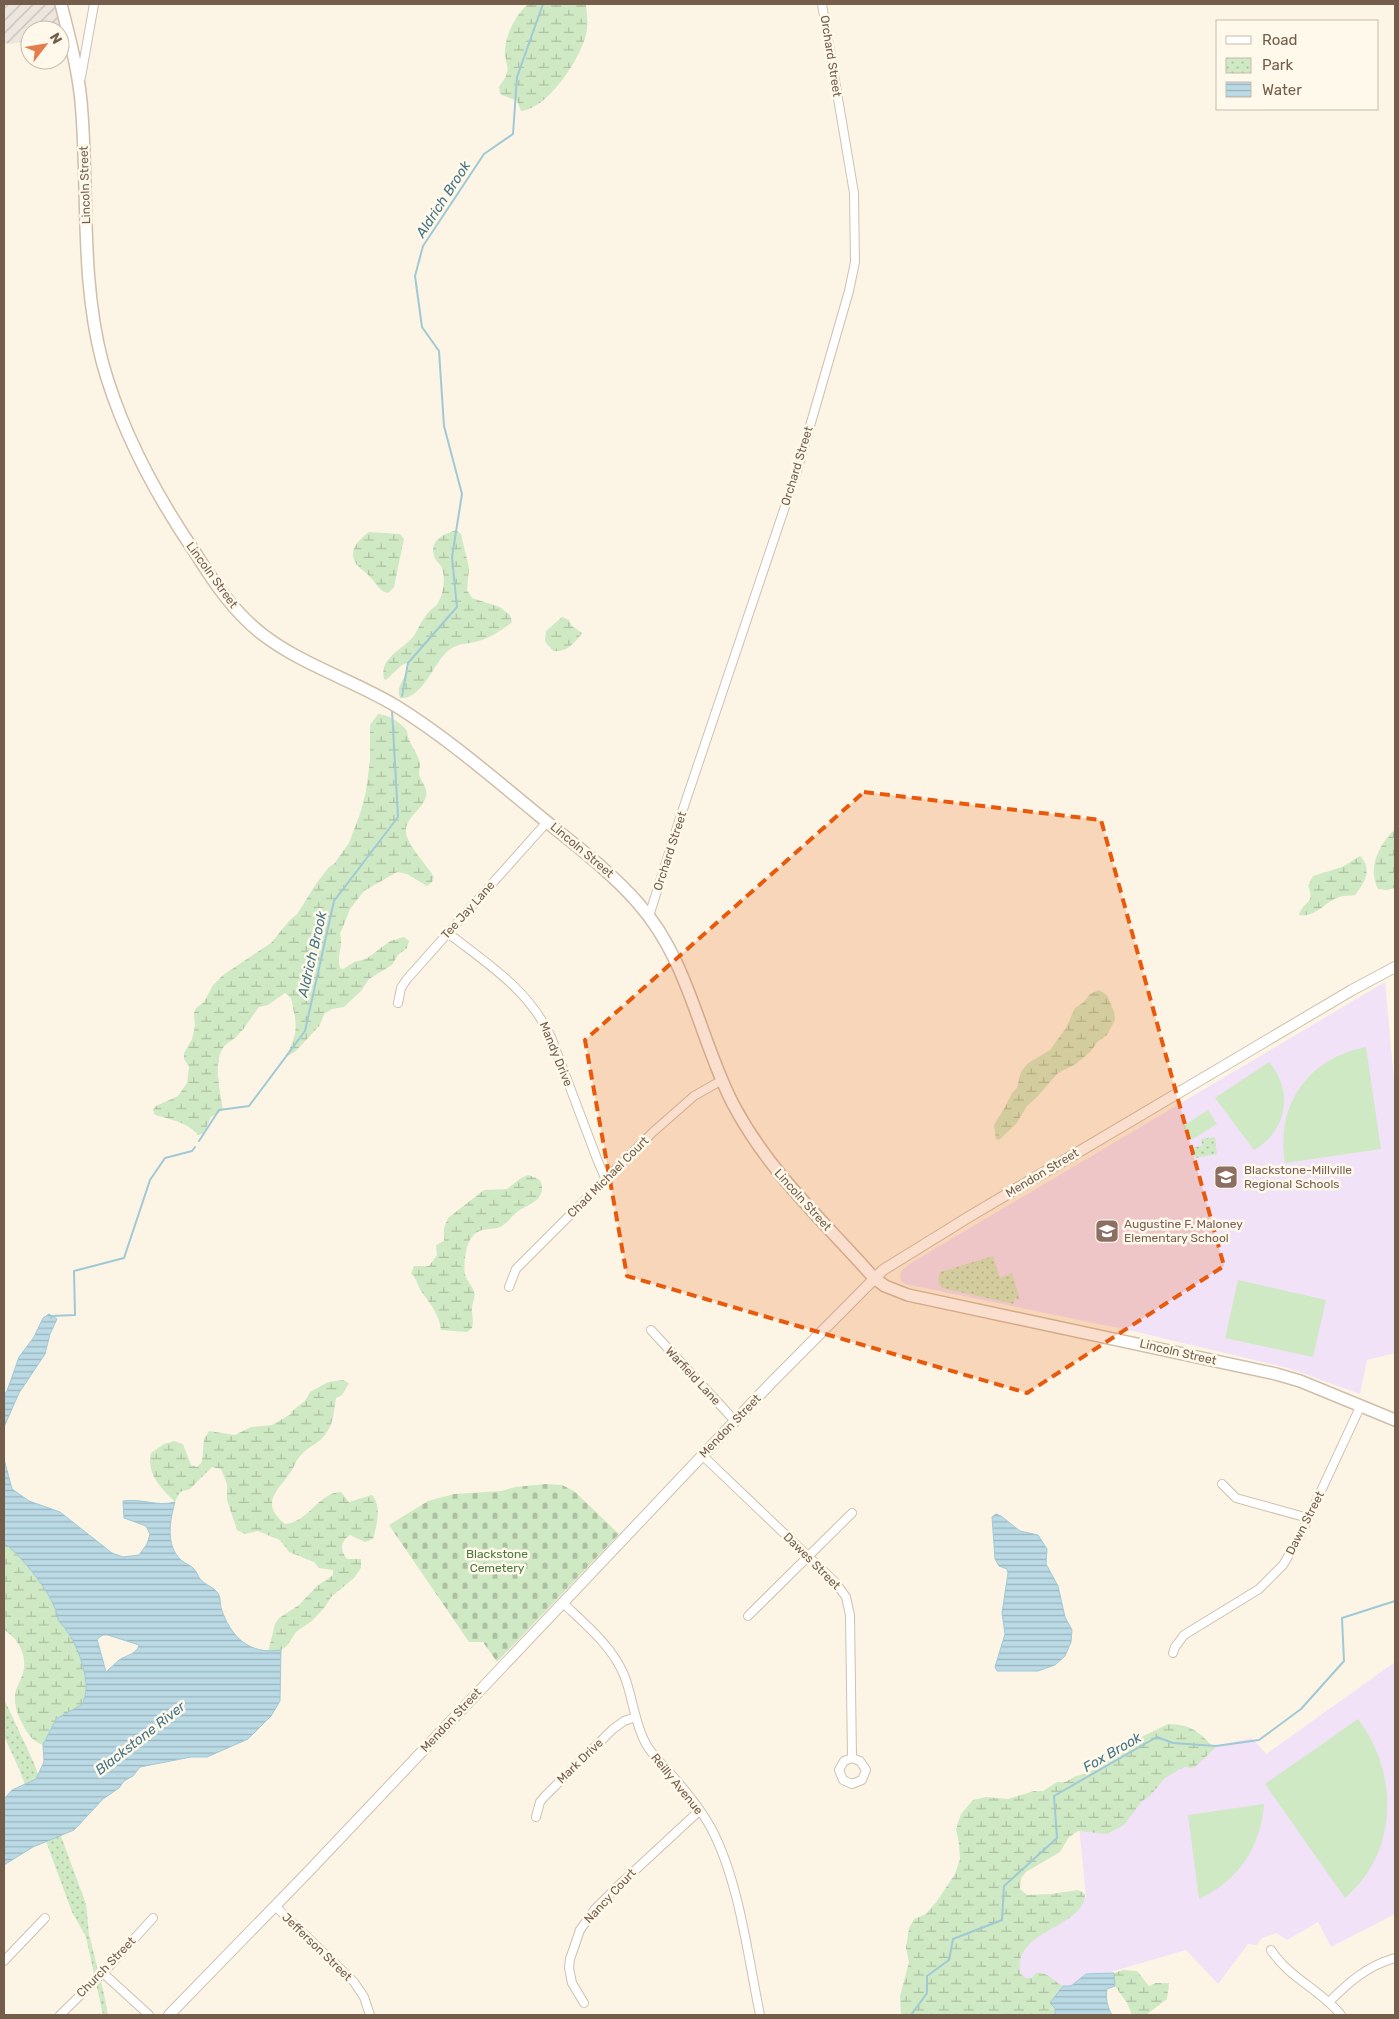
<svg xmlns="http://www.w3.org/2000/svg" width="1399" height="2019" font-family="Rubik,sans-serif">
  <defs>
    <pattern id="industrial-furrows" width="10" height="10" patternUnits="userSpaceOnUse" patternTransform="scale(1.25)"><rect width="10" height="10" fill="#ece6df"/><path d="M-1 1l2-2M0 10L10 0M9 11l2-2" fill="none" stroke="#c4beb7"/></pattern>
    <pattern id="wetland-marsh" width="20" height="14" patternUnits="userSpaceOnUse" patternTransform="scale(1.25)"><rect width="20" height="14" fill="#cfe9c4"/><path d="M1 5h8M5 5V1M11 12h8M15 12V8" fill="none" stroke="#adc0a1"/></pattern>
    <pattern id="cemetery-stones" width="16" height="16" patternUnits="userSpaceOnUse" patternTransform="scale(1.25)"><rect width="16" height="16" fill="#cfe9c4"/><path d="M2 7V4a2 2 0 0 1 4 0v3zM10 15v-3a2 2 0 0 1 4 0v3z" fill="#adc0a1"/></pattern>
    <pattern id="park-dots" width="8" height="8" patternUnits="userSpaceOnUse" patternTransform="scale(1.25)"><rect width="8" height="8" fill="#cfe9c4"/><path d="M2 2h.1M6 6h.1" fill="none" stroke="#adc0a1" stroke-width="1.8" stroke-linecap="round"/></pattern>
    <pattern id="water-rules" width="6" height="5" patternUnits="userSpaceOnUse" patternTransform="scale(1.25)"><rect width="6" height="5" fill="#badae5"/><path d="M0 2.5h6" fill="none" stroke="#9cb4bc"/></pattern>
  </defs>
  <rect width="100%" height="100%" fill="#fcf5e5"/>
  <polygon fill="url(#industrial-furrows)" points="4,4 57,4 65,32 60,33 60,30 30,30 30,40 11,44 4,43"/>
  <g fill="#f2e2f8">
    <polygon points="1385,982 1395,1091 1395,1353 1367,1360 1360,1394 1288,1368 1133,1331 905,1284 901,1281 900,1274 902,1270 911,1263"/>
    <polygon points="1395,1662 1395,1914 1331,1947 1318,1922 1287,1940 1276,1933 1262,1938 1257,1945 1248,1944 1218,1984 1186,1950 1114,1971 1029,2015 992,2015 1025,1938 1086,1897 1075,1786 1211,1749 1223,1744 1252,1738 1266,1754"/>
  </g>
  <g fill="#cfe9c4">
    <path d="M1366 1047 1381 1149 1285 1163C1275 1105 1308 1058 1366 1047Z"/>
    <path d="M1269 1062C1294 1091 1287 1131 1254 1150L1215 1098Z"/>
    <polygon points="1208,1110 1217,1124 1191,1140 1183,1126"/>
    <polygon points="1238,1280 1326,1300 1313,1357 1225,1338"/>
    <path d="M1358 1719C1399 1773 1399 1852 1345 1898L1265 1784Z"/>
    <path d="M1264 1804C1261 1847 1238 1881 1199 1899L1188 1815Z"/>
  </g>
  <g fill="url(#wetland-marsh)">
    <path d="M528 4H586C587 16 589 26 585 38 578 62 547 109 521 111L517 101 500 94 499 87C501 83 506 78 507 73 509 67 505 60 505 53 505 35 515 16 528 4Z"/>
    <path d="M456 530 461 534 469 568 467 590 472 598 500 607 510 615 512 622C501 631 492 637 479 641 469 644 458 643 449 650 434 661 423 700 400 698 395 686 406 678 409 667L407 663 402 665 386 680 384 679C379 658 401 651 413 637 418 630 421 621 427 614 430 609 435 608 438 603 444 592 446 577 441 566 439 563 435 560 434 556 429 540 444 534 456 530Z"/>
    <path d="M369 532 400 534 404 539 394 587 388 593C380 592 376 583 371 578 367 573 363 571 359 567 345 553 358 540 369 532Z"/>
    <path d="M562 617 569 620 572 626 582 633C575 643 566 653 553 651L545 641 546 631Z"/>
    <path d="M378 714C387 714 402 723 407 731 408 735 408 739 410 742 414 750 418 755 420 763 420 767 419 771 419 774 421 783 428 786 426 796 424 808 404 819 406 832 407 845 427 865 434 877L432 882 427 886 407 874 397 872 364 891 350 909 340 934C344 945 336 956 340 968L343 969 354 962 366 959 390 941 404 937 409 941 407 948 398 955 392 965 369 979 361 991 344 1007 332 1009 324 1014 320 1025 296 1051 286 1057C299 1029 297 1027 291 998L285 993 268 1005 259 1007C252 1016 246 1027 238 1035 234 1040 227 1042 223 1048 213 1064 220 1091 223 1110L211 1117 204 1133 198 1135C189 1123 170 1119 155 1115L153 1110 156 1106 178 1096 187 1083 189 1067 184 1059V1053L192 1039 195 1026 194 1013 196 1008 204 1002 213 985 223 975 271 943 289 921 297 914 316 884 329 867 334 864 349 843 361 811 366 791 370 760V725Z"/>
    <path d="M1395 829V888L1386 890 1378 889C1367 867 1379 845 1395 829Z"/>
    <path d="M1360 856C1373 868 1365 883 1355 895 1350 896 1344 895 1339 897 1325 902 1315 918 1299 915 1303 901 1316 904 1308 886L1313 876 1342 867Z"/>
    <polygon points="1099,990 1107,995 1114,1012 1115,1020 1107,1035 1097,1042 1091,1051 1076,1064 1058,1073 1037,1097 1027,1106 1016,1124 999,1140 996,1139 994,1125 1005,1107 1012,1093 1017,1088 1021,1072 1027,1064 1050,1050 1066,1028 1075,1008 1084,1002 1090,994"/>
    <path d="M528 1175C537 1178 543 1179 542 1190 540 1203 526 1205 517 1212 511 1217 508 1223 500 1227 490 1231 482 1226 472 1237 466 1243 462 1269 466 1277 468 1282 472 1286 474 1291 476 1297 472 1303 472 1309 472 1316 474 1321 472 1328L467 1332 441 1330C440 1317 431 1304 423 1294 418 1288 418 1279 411 1274L414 1266H429L437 1255 436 1245 444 1241V1228L448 1218 484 1190 507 1189 521 1178Z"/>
    <path d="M343 1380 349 1383 342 1395 336 1398C334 1409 334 1422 327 1432 319 1445 311 1444 302 1454 295 1461 295 1466 290 1473 276 1493 260 1503 285 1524 309 1522 319 1492 341 1492L349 1502 372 1495C382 1506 377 1525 373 1539L365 1542 350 1535C340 1541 340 1551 347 1559H361V1568L354 1578 331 1597 325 1607 312 1621 296 1632 287 1646 281 1650 268 1652 275 1624 279 1618 299 1605 317 1586 333 1575V1570L319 1568 314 1562 289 1552 280 1540 258 1531 245 1534 237 1530 227 1500V1484L221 1469 212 1467 190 1489 180 1492 175 1502C161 1488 146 1474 151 1453L164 1444 174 1441 183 1444 191 1465 197 1467 202 1462 204 1439 209 1431 235 1435 251 1427 272 1425 291 1414 292 1411 305 1401 310 1392 328 1382Z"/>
    <path d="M4 1543C21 1555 57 1599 58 1620 74 1637 84 1661 86 1684 87 1690 84 1698 83 1704L56 1719 43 1745C33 1741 30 1737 24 1727 19 1717 14 1708 15 1695 16 1687 21 1680 23 1673 28 1656 18 1638 4 1630Z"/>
    <path d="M1168 1724C1193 1725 1197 1731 1215 1748L1196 1766 1192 1768 1185 1767 1178 1770 1165 1778 1150 1796 1142 1801 1124 1825 1107 1834 1078 1831 1069 1837 1060 1852 1026 1872 1021 1878 1020 1889 1027 1895 1051 1894 1078 1890 1085 1894C1085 1923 1031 1929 1021 1957 1019 1962 1020 1968 1020 1973L1025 1978H1032L1036 1973C1048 1971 1052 1981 1063 1986L1050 2003 1055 2008V2015H901L900 1996 909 1962 906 1948 909 1928 914 1919 926 1914 937 1901 955 1874 960 1859 959 1844 956 1829 961 1814 973 1800 986 1797 1008 1799 1034 1791H1043L1057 1782H1065L1076 1776 1088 1773 1109 1760 1121 1747Z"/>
    <polygon points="1123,1970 1137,1971 1149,1986 1156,1983 1169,1983 1167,1999 1146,2015 1132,2015 1127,2003 1115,1986 1114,1973"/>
  </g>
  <polygon fill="url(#cemetery-stones)" points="546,1484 562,1485 574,1491 619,1534 497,1662 483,1642 469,1642 389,1525 428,1501 454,1494 501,1491 515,1487"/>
  <g fill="url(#park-dots)">
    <polygon points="1215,1137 1217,1154 1195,1158 1193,1147 1202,1146 1201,1139"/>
    <polygon points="993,1256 1000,1278 1012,1273 1020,1300 1015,1298 1013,1304 942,1288 938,1282 940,1272"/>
    <polygon points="4,1699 34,1763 86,1904 89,1934 104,1994 108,2015 103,2015 86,1937 72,1912 20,1771 4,1736"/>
  </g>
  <g fill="url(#water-rules)" stroke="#a0c9d6" fill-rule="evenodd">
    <polygon points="49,1314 57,1319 50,1334 45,1354 19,1393 4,1427 4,1395 7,1391 19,1357 34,1337 43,1318"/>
    <path d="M4 1459 12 1489 29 1501 60 1512 112 1553 123 1557 139 1555 147 1544 150 1534 146 1526 124 1518 123 1501C141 1498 157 1507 175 1502 170 1520 165 1545 181 1560 185 1564 191 1565 194 1569 197 1572 198 1576 200 1579 205 1585 214 1587 218 1593 221 1598 220 1604 221 1608 231 1638 250 1655 281 1650L280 1701 271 1716 248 1739 207 1757H191L140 1767 133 1776 124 1781 119 1788 103 1799 74 1830 33 1847 4 1865V1799L12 1790 36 1779 44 1762 43 1745 56 1719 83 1704C84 1698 87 1691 86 1684 84 1661 74 1637 58 1620 57 1599 21 1555 4 1543ZM103 1635H108L139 1645C137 1654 127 1655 119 1660 115 1664 110 1668 106 1672L97 1639Z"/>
    <polygon points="996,1514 1001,1516 1020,1531 1038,1535 1047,1549 1046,1564 1058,1586 1065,1617 1072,1630 1071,1642 1065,1656 1055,1665 1038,1671 997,1671 995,1667 1005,1634 1002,1613 1008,1573 1007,1569 999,1566 995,1559 992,1517"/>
    <path d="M1114 1973 1115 1986 1107 1989C1105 1998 1108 2008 1112 2015H1055V2008L1050 2003 1063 1986H1071L1086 1974Z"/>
  </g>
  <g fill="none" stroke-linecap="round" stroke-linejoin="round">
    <g stroke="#a0c9d6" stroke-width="2">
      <polyline points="402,696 408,663 457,607 452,557 462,494 444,426 439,351 422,327 415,276 423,246 484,154 513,134 517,77 543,4"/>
      <polyline points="199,1141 219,1110 249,1106 305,1031 334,901 398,817 392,711"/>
      <polyline points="51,1318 52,1316 75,1315 74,1271 124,1258 150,1180 165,1158 192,1151 195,1147"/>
      <polyline points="911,2015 927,1993 927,1976 949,1960 953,1939 1002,1920 1004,1886 1057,1838 1054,1796 1157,1737 1173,1743 1216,1746 1259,1740 1301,1709 1344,1661 1342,1618 1395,1601"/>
    </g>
    <g stroke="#cfc0af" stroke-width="10">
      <g id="minor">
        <polyline points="81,77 94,4"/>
        <polyline points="649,916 682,812 797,471 849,291 855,262 854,193 822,4"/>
        <path d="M448 933C489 965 528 989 551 1037L597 1159 606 1180"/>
        <polyline points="398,1003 401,988 407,979 547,822"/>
        <polyline points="509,1287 516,1269 653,1132 694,1096 722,1080"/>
        <polyline points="651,1330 735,1421"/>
        <polyline points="702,1455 835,1582 846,1597 850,1615 852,1758 860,1761 866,1770 862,1780 852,1784 843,1780 839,1770 844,1761 852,1758"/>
        <polyline points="1222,1484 1236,1498 1308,1518"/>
        <path d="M563 1603C585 1624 612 1646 624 1675 633 1697 634 1723 646 1744 652 1755 661 1763 670 1773 685 1790 700 1808 711 1828 739 1880 748 1957 760 2015"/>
        <polyline points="748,1616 852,1513"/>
        <polyline points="1173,1653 1175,1647 1184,1635 1259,1589 1283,1565 1300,1536 1361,1405"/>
        <polyline points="536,1817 540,1802 545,1796 613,1729 624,1721 636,1717"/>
        <polyline points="275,1906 354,1982 364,1997 370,2015"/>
        <path d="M1271 1950C1289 1978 1321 1990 1341 2015"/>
        <polyline points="4,1961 45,1918"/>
        <polyline points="103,1973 149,2015"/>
        <path d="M1329 2002C1349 1982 1367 1966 1395 1958"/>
        <polyline points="584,2003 572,1983 569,1968 570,1959 580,1930 595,1909 618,1886 699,1811"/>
        <polyline points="60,2015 103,1973 153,1918"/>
      </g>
    </g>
    <g stroke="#cfc0af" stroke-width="12">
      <polyline id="tertiary" points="169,2015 308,1872 770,1384 883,1270 967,1218 1352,990 1395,967"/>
    </g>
    <g stroke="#d0bea9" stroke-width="14">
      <path id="secondary" d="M61 4C70 40 80 76 82 114 88 196 81 280 102 361 121 431 155 494 196 554 215 584 234 612 262 634 302 665 353 680 396 706 446 737 491 776 536 813 571 842 608 869 638 903 689 960 699 1038 733 1104 770 1174 823 1220 874 1278L885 1286 908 1295 1276 1374 1300 1381 1395 1420"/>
    </g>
    <use href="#minor" stroke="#fff" stroke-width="8"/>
    <use href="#tertiary" stroke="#fff" stroke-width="10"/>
    <use href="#secondary" stroke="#fff" stroke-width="11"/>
  </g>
  <path fill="#e8590c" fill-opacity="0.2" stroke="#e8590c" stroke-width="4" stroke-dasharray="10 6" stroke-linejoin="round" d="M864 792 1101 820 1224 1266 1027 1393 627 1276 585 1040Z"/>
  <defs>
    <g id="school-square" transform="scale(1.25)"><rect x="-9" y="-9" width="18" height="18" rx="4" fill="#8d6e63" stroke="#fff9eb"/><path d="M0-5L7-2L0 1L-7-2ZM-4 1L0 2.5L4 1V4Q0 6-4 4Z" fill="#fff"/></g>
  </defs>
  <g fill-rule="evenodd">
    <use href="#school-square" x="1226" y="1177"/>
    <use href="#school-square" x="1107" y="1231"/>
  </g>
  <g text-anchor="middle" stroke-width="5" stroke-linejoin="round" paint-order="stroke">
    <g font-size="12" fill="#745d4b" stroke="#fff9eb">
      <text transform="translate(831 56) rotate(81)" y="4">Orchard Street</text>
      <text transform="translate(85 185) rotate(-92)" y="4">Lincoln Street</text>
      <text transform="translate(797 466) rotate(-73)" y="4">Orchard Street</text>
      <text transform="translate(212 575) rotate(54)" y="4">Lincoln Street</text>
      <text transform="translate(582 850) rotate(40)" y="4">Lincoln Street</text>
      <text transform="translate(670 851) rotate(-72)" y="4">Orchard Street</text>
      <text transform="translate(468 910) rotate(-48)" y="4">Tee Jay Lane</text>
      <text transform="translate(556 1054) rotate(68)" y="4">Mandy Drive</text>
      <text transform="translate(1042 1173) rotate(-31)" y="4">Mendon Street</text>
      <text transform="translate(608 1177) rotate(-45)" y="4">Chad Michael Court</text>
      <text transform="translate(803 1200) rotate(48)" y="4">Lincoln Street</text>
      <text transform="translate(1178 1352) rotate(13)" y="4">Lincoln Street</text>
      <text transform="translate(693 1376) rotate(47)" y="4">Warfield Lane</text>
      <text transform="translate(730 1426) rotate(-46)" y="4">Mendon Street</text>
      <text transform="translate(1305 1523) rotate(-63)" y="4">Dawn Street</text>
      <text transform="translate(812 1561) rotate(45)" y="4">Dawes Street</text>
      <text transform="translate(451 1720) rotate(-47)" y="4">Mendon Street</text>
      <text transform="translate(580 1761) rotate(-44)" y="4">Mark Drive</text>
      <text transform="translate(677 1784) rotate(51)" y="4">Reilly Avenue</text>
      <text transform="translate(610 1896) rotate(-47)" y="4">Nancy Court</text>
      <text transform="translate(317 1947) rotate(44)" y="4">Jefferson Street</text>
      <text transform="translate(106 1967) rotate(-46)" y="4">Church Street</text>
    </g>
    <g font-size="12" fill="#785e54" stroke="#fff9eb" text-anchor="start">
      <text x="1244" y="1174">Blackstone-Millville<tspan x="1244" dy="14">Regional Schools</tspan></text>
      <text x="1124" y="1228">Augustine F. Maloney<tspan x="1124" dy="14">Elementary School</tspan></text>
    </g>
    <g font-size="12" fill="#4d7942" stroke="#fff9eb">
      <text x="497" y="1558">Blackstone<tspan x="497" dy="14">Cemetery</tspan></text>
    </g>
    <g font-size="14" font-style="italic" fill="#457587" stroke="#fff9eb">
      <text transform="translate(443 199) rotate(-57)" y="5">Aldrich Brook</text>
      <text transform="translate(312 954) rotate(-77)" y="5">Aldrich Brook</text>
      <text transform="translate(140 1738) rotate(-38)" y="5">Blackstone River</text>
      <text transform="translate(1112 1752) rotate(-30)" y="5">Fox Brook</text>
    </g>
  </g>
  <rect width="1399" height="2019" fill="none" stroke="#745d4b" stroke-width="10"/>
  <rect x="1216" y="20" width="162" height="90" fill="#fff9eb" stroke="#c7bbab"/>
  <rect x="1226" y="36" width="25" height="8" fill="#ffffff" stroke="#c7bbab"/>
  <text x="1262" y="45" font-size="15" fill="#745d4b">Road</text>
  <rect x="1226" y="58" width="25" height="15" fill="url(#park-dots)" stroke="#c7bbab"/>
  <text x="1262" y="70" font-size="15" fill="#745d4b">Park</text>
  <rect x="1226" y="82" width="25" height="15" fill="url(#water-rules)" stroke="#c7bbab"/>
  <text x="1262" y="95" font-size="15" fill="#745d4b">Water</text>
  <g transform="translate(45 45) rotate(59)"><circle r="24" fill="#fff9eb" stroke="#c7bbab"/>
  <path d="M0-4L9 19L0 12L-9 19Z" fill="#e37d4d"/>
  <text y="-8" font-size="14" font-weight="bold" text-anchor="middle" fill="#745d4b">N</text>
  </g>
</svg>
